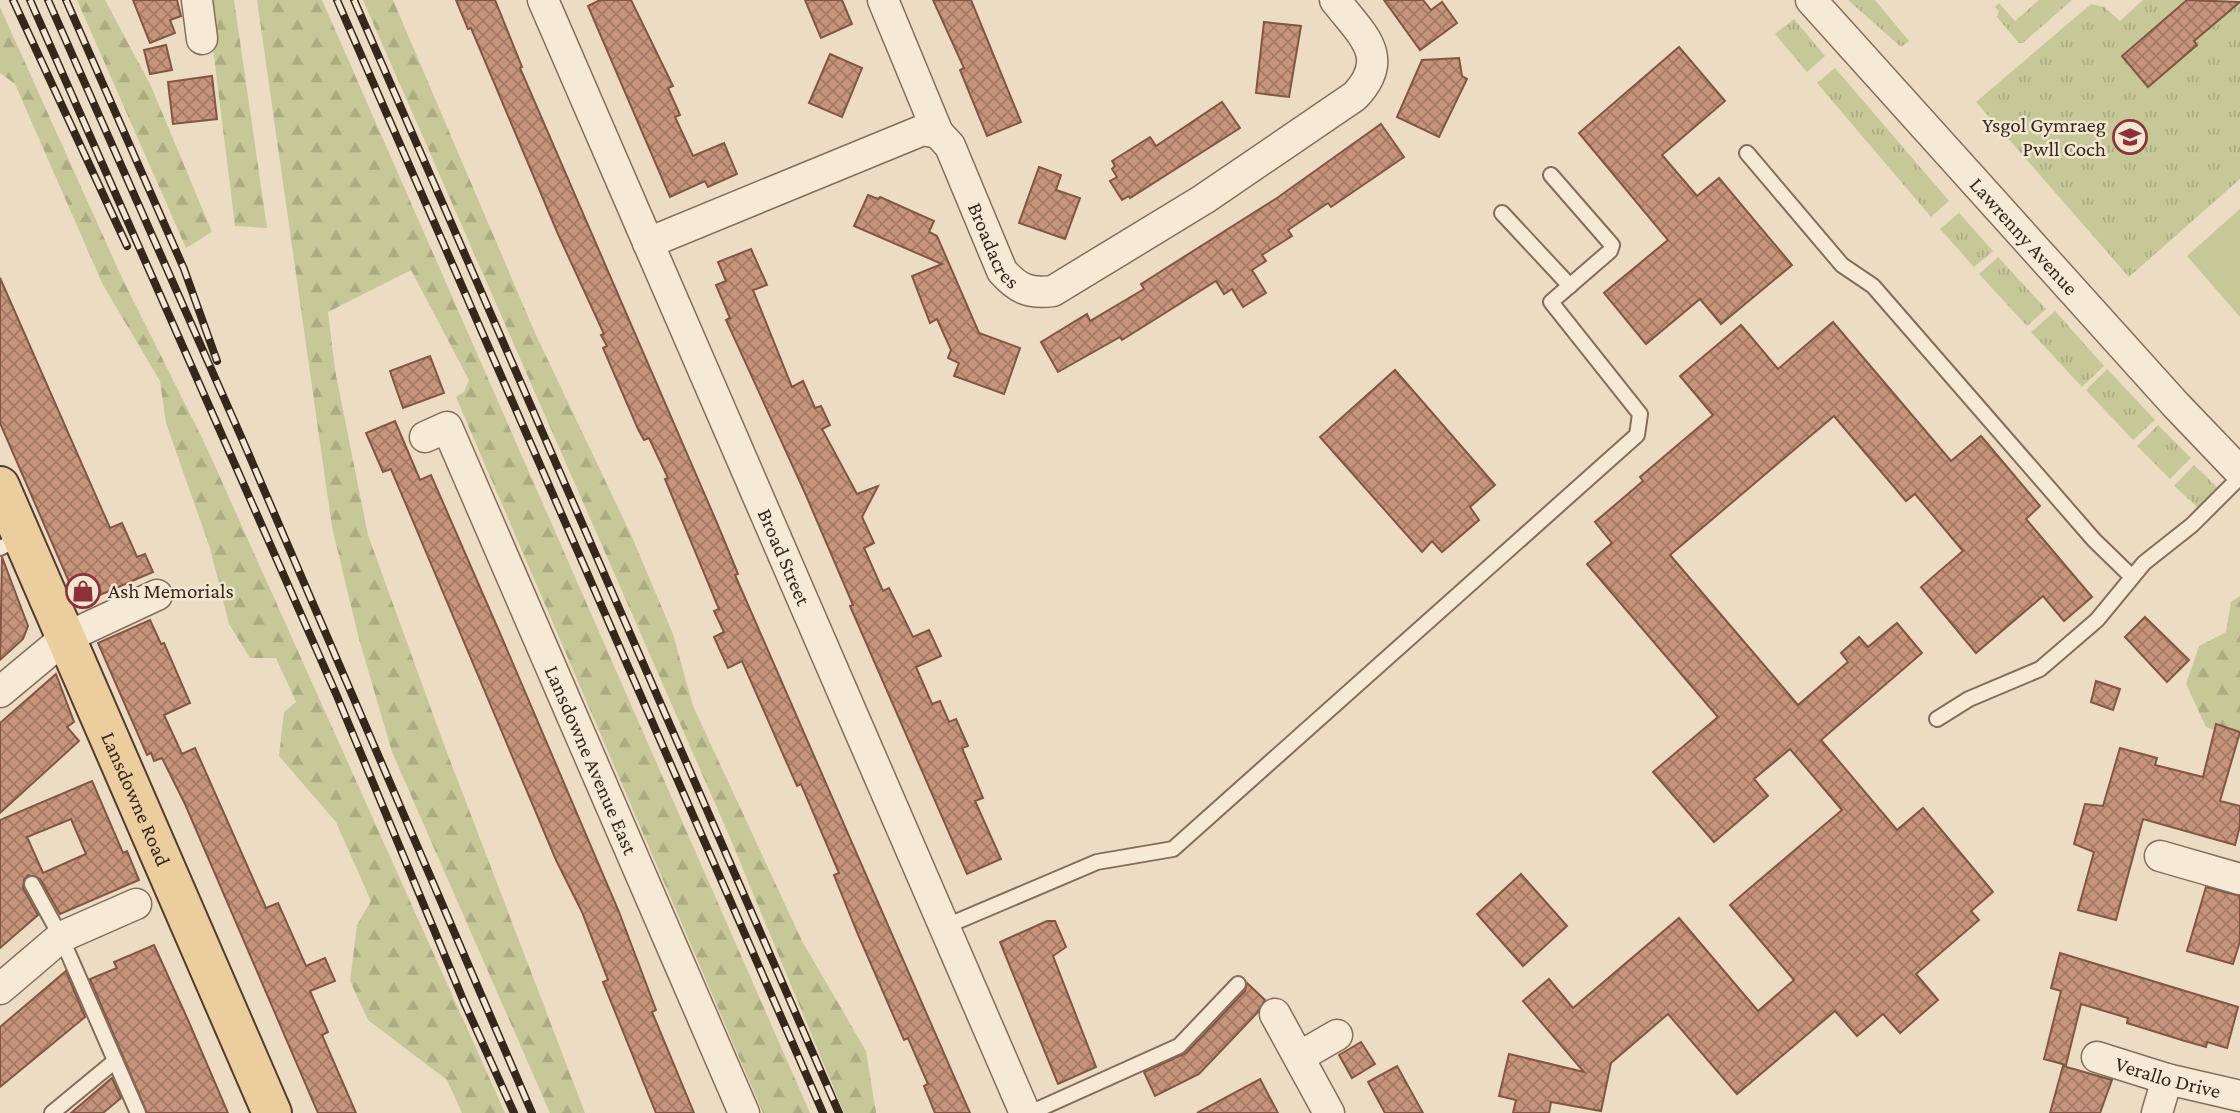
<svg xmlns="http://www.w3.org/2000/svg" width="2240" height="1113" font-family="'Crimson Pro',serif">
  <defs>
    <pattern id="grass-tufts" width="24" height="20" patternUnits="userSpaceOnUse" patternTransform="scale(1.75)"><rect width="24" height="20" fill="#c7c898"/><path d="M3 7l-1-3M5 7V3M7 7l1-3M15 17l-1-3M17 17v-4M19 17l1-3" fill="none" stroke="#acac83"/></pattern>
    <pattern id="forest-firs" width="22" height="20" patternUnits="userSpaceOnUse" patternTransform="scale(1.75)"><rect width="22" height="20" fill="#c7c898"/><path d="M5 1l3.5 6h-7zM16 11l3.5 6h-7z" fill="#acac83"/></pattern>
    <pattern id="building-cross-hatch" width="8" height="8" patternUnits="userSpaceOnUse" patternTransform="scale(1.75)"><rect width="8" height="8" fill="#c7947b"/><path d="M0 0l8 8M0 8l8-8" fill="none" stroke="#a27964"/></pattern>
  </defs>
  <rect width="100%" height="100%" fill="#ebdcc3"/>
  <g fill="url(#grass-tufts)">
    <polygon points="1848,0 1875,0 1909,41 1901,47"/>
    <polygon points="2039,0 2072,0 2023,43 2019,43 1997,17 1999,11 1995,7 1999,3 2015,21"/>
    <polygon points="2143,0 2184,0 2209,28 2240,2 2240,179 2129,277 1976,102 2091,4 2104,7 2120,21"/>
    <polygon points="1794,19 1825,56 1807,72 1775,34"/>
    <polygon points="1835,68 1949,201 1931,217 1817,83"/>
    <polygon points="1959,213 1993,251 1974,267 1940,229"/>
    <polygon points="1998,257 2046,309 2027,326 1979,274"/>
    <polygon points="2055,311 2104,366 2082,387 2031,332"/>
    <polygon points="2107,369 2155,420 2133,440 2086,390"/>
    <polygon points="2158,425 2191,458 2170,479 2137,446"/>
    <polygon points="2194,465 2221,491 2202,511 2174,486"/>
  </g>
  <g fill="url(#forest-firs)">
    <polygon points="77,0 105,0 151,86 212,232 186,248"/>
    <polygon points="207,0 234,0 267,228 235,226"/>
    <polygon points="257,0 322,0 810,1113 763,1113 456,397 464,392 469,380 411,270 328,312 335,370 368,535 443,742 585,1113 550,1113 392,752 359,639 332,527"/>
    <polygon points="363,0 393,0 535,333 632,537 673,634 693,706 802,941 866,1051 876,1113 844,1113 728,833"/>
    <polygon points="0,7 122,278 205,444 505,1113 462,1113 447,1080 368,1020 350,981 357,925 371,901 336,822 279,756 284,712 296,702 276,658 250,658 229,624 210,548 166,423 160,381 103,285 15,84 0,73"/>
    <polygon points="2240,596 2240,739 2206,727 2186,684 2199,646 2226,632 2231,602"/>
  </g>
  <polygon fill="#c7c898" points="2240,209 2240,317 2187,256"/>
  <g fill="url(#building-cross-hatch)" stroke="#825642" stroke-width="2" fill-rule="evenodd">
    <polygon points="133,0 177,0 181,16 170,20 175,33 150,43"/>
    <polygon points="456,0 495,0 522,67 520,68 717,523 738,574 735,575 970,1113 935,1113 924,1086 928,1084 908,1038 904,1040 857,932 834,875 839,873 801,784 797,786 742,661 728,668 714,637 724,632 714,611 719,609 665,479 668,478 649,438 644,440 638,429 603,348 607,346 601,335 604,334 558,234 471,28 468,29"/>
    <polygon points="600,0 631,0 673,86 668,88 680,115 675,117 693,156 724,143 737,174 708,187 705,181 670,197 588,6"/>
    <polygon points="805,0 842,0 852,24 821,38"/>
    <polygon points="933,0 971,0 1021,122 987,136 960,70 964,68"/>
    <polygon points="1384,0 1423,0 1431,10 1442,2 1457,23 1420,50"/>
    <polygon points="2187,0 2240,2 2194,41 2197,45 2148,87 2122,56"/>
    <polygon points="1264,22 1301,26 1289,97 1256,93"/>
    <polygon points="166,45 172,70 150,74 144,50"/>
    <polygon points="1679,47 1725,101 1662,155 1697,196 1719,178 1792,265 1721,324 1700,299 1646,344 1604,293 1668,240 1579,133"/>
    <polygon points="830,54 862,68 842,117 809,103"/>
    <polygon points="1459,58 1462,76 1467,79 1439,137 1397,117 1422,60"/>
    <polygon points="212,76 217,119 173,124 168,82"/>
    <polygon points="1222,102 1240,128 1130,198 1129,196 1122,200 1110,181 1117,177 1112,169 1115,166 1112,161 1150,137 1156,146"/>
    <polygon points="1381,124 1404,157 1331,207 1328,203 1288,230 1292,236 1262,255 1266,261 1252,270 1266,293 1243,307 1232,289 1224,294 1216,281 1122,340 1120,337 1058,372 1041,342 1087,314 1090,321 1144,289 1141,284 1277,198"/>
    <polygon points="1039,167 1061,175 1056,190 1080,198 1065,239 1019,223"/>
    <polygon points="868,195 878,199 880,197 934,221 929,232 937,236 979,333 1020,348 1004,394 954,376 959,363 948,358 951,350 937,319 930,323 912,276 942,264 854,226"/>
    <polygon points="751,249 767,285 753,290 792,387 803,381 815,408 821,406 830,425 822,429 857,494 878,486 862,517 874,543 864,548 883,591 889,588 913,637 929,630 941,656 916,667 932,704 940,701 949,722 956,719 968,746 962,748 983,798 975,801 1001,859 967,874 850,606 853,605 805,493 726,320 730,318 716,285 726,281 718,262"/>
    <polygon points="0,278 110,528 122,523 137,557 145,554 153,572 77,605 68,584 70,584 0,423"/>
    <polygon points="1833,322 1951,461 1981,436 2040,506 2026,519 2092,597 2064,621 2043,596 1976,653 1921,587 1963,551 1915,494 1906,501 1834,416 1670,555 1798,705 1848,662 1841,653 1859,637 1868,647 1897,623 1922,653 1821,740 1897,830 1923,808 1993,892 1971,911 1979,920 1916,974 1938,1000 1900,1033 1883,1014 1857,1036 1835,1011 1737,1094 1668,1014 1611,1063 1601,1111 1551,1102 1549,1113 1513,1113 1516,1100 1499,1096 1509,1054 1584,1072 1523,1001 1549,979 1573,1008 1679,918 1758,1011 1794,980 1730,905 1842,810 1790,749 1754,779 1768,796 1714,842 1653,772 1718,717 1587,564 1612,543 1595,522 1643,481 1640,477 1713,415 1680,376 1741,325 1778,369"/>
    <polygon points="430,356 444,393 403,408 390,371"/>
    <polygon points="1395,370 1495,485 1470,507 1479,520 1442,552 1432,541 1422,552 1320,437"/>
    <polygon points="395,421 420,480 431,475 502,638 619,912 656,1010 652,1012 694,1113 656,1113 603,982 608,980 582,912 556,860 391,469 383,472 366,433"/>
    <polygon points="2,557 28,626 23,639 0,660"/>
    <polygon points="2145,617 2189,660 2167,682 2125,637"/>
    <polygon points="150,620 161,644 164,643 190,703 164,715 182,754 195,748 266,908 278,903 306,966 325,958 335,981 310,991 328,1032 322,1035 356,1113 318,1113 185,804 162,758 154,761 151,753 147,755 98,643"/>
    <polygon points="56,674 74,722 67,727 79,741 0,813 0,723"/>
    <polygon points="2096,681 2120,689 2113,710 2091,702"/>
    <polygon points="2216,724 2240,732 2220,801 2240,806 2240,826 2235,845 2143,819 2116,920 2078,910 2094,852 2074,844 2085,804 2103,806 2120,748 2157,758 2155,765 2203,777"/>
    <path d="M92 781 123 853 127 851 139 880 60 914 40 879 28 875 24 880 23 888 38 915 0 948V820ZM71 819 86 854 43 873 27 837Z"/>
    <polygon points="1521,874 1567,926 1523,966 1477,914"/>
    <polygon points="2206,887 2240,896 2240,941 2233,964 2187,951"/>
    <polygon points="1047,921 1055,921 1066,947 1053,956 1096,1067 1058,1084 1000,942"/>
    <polygon points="154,945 188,1020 228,1113 147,1113 90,979 117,968 114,962"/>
    <polygon points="2060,953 2238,1007 2227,1048 2207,1042 2206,1047 2185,1041 2127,1023 2128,1018 2081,1004 2066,1065 2044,1059 2061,991 2051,988"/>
    <polygon points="66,971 85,1017 0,1087 0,1027"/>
    <polygon points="1247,983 1265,1000 1258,1012 1199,1074 1155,1096 1144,1072 1186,1053 1245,991"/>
    <polygon points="1361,1042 1375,1064 1352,1078 1339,1055"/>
    <polygon points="1397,1066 1423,1113 1385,1113 1368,1082"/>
    <polygon points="2063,1066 2112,1080 2100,1113 2050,1113"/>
    <polygon points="112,1078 121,1098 103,1113 71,1113"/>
    <polygon points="1260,1079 1278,1113 1197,1113"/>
  </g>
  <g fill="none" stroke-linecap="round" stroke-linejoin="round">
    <g stroke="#846d5b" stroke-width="18">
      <g id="lane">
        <polyline points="1747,153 1842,265 1873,286 2094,540 2132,577"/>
        <polyline points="1502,213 1570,286"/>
        <polyline points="0,548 21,538"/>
        <polyline points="1937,719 1969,699 2040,669 2097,620 2144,563 2192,525 2240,477"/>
        <polyline points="32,884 61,937 138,1113"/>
        <polyline points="944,927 1097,862 1173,849 1637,435 1640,414 1551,302 1610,251 1612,245 1551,175"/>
        <polyline points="52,1113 115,1061"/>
        <polyline points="1030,1113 1179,1046 1238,984"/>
      </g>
    </g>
    <g stroke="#846d5b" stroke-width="33">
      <g id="street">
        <polyline points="197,0 202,39"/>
        <path id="s1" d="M543 0 1025 1113"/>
        <polyline points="883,0 938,133"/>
        <path id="s2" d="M1811 0 2175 404 2240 472"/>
        <path id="s3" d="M648 243 923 130 938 133 950 146 1002 271C1018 289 1029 294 1053 291L1204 199 1355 96C1392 57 1362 35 1335 0"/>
        <path id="s4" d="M425 437 447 427 744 1113"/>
        <polyline points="0,692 65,638 157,595"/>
        <polyline points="2160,856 2240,879"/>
        <polyline points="0,989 61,937 136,904"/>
        <polyline points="1275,1014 1329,1113"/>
        <polyline points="1299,1057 1337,1035"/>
        <path id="s5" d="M2097 1057 2167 1079 2240 1096"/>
        <polyline points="2157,1113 2167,1079"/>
      </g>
    </g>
    <g stroke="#523c2f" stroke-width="42">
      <g id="primary">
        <path id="s6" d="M0 486 272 1113"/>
      </g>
    </g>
    <use href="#lane" stroke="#f6ead6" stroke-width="14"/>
    <use href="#street" stroke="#f6ead6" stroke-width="30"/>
    <use href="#primary" stroke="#eccd9d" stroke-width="38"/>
    <g stroke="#35271e" stroke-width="8">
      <g id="rail">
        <polyline points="13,0 127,246"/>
        <polyline points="30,0 337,696 464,1002 514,1113"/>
        <polyline points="48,0 243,441 532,1113"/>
        <polyline points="66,0 184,269 217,361"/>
        <polyline points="337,0 823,1113"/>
        <polyline points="354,0 839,1113"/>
      </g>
    </g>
    <use href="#rail" stroke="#f3e7d2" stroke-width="5" stroke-dasharray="16" stroke-linecap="butt"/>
  </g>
  <defs>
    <g id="school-ring" transform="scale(1.75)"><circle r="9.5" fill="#f3e7d2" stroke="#8f2f38" stroke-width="1.5"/><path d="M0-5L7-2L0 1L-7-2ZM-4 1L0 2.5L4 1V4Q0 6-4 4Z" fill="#8f2f38"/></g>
    <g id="shop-ring" transform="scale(1.75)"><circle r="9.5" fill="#f3e7d2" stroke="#8f2f38" stroke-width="1.5"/><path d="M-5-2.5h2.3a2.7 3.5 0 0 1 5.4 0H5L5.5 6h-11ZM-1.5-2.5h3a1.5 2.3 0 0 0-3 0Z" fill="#8f2f38"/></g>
  </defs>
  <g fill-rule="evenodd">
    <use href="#school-ring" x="2130" y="137"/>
    <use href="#shop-ring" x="83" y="591"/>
  </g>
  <g text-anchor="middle" stroke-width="5" stroke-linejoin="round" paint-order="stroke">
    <g font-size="21" fill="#35271e" stroke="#f3e7d2" text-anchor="end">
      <text x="2106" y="132">Ysgol Gymraeg<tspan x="2106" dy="24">Pwll Coch</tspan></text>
      <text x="108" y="598" text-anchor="start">Ash Memorials</text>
    </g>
    <g font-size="21" fill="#35271e" stroke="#f3e7d2">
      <text dy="7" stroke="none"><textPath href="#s2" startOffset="318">Lawrenny Avenue</textPath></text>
      <text dy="7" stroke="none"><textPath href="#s3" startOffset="439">Broadacres</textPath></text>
      <text dy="7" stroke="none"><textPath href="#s1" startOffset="607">Broad Street</textPath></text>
      <text dy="7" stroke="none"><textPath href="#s4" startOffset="387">Lansdowne Avenue East</textPath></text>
      <text dy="7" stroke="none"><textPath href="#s6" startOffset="341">Lansdowne Road</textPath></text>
      <text dy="7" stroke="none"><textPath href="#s5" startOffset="74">Verallo Drive</textPath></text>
    </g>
  </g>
</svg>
